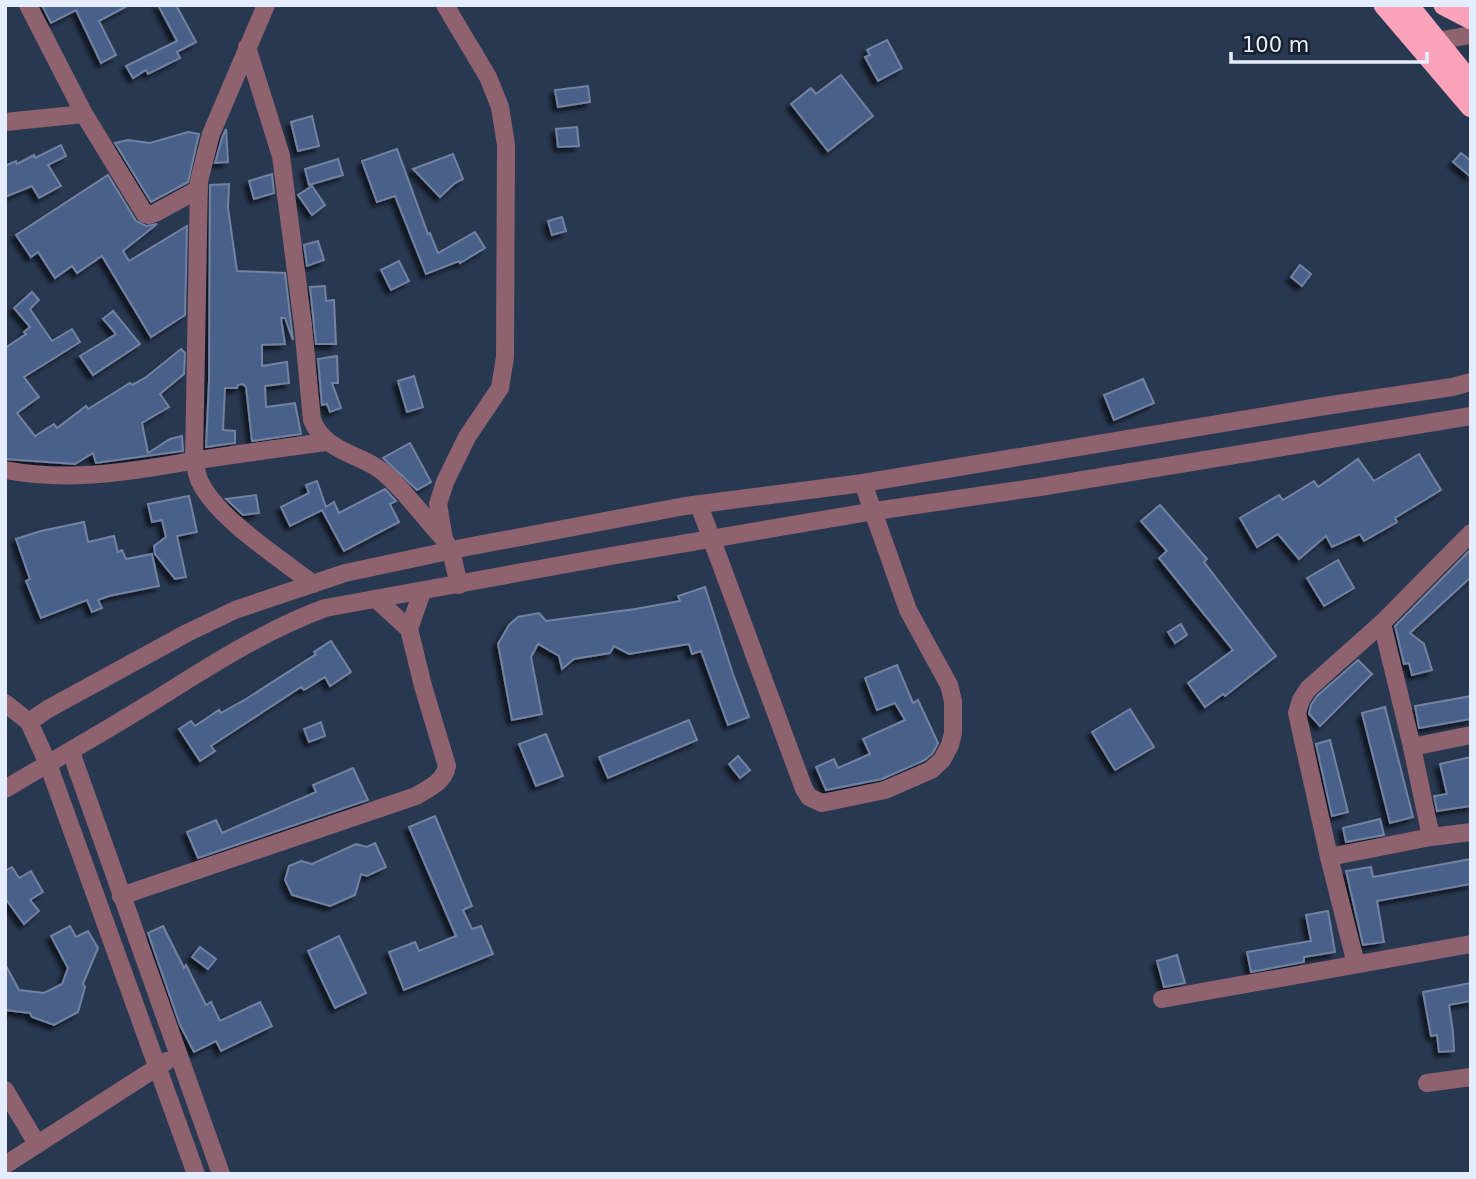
<svg xmlns="http://www.w3.org/2000/svg" width="1476" height="1179" font-family="'DejaVu Sans',sans-serif">
  <defs>
    <filter id="shadow"><feDropShadow dx="-4.5" dy="4.5" stdDeviation="2" flood-color="#0009"/></filter>
  </defs>
  <rect width="100%" height="100%" fill="#293851"/>
  <g fill="#49618b" stroke="#7282a0" stroke-width="2" filter="url(#shadow)">
    <polygon points="42,5 129,5 99,21 116,55 101,63 76,10 51,23"/>
    <polygon points="158,5 176,5 196,42 177,52 180,58 148,74 146,70 133,78 126,66 177,41"/>
    <polygon points="887,40 902,68 878,81 865,57 870,55 867,50"/>
    <polygon points="841,75 873,116 828,151 791,104 811,88 816,94"/>
    <polygon points="588,86 590,102 558,107 555,90"/>
    <polygon points="312,116 319,146 298,151 291,122"/>
    <polygon points="577,127 579,146 558,147 556,129"/>
    <polygon points="226,129 228,162 215,163 222,138"/>
    <polygon points="188,132 199,134 188,182 151,202 115,143 128,140 150,143"/>
    <polygon points="61,145 66,156 48,165 61,186 39,198 32,186 5,197 5,166 16,161 17,164 34,155 35,158"/>
    <polygon points="397,149 428,234 430,233 438,253 475,232 485,248 460,263 459,261 426,274 395,196 377,202 362,161"/>
    <polygon points="1461,153 1471,161 1471,177 1453,162"/>
    <polygon points="453,154 463,179 455,183 440,197 413,169"/>
    <polygon points="338,159 343,175 309,185 305,169"/>
    <polygon points="272,174 274,193 254,199 249,181"/>
    <polygon points="108,175 136,221 146,226 157,224 123,251 129,261 187,226 185,315 151,337 102,256 77,273 72,266 55,278 38,252 31,257 16,235"/>
    <polygon points="229,184 228,208 237,271 285,273 293,340 285,318 281,318 285,344 262,345 262,366 287,362 289,383 265,386 266,407 295,403 301,434 252,441 246,387 243,384 238,385 237,388 225,388 223,430 235,431 235,443 206,447 209,382 210,185"/>
    <polygon points="312,186 325,205 312,215 298,195"/>
    <polygon points="562,217 566,231 552,235 548,221"/>
    <polygon points="318,241 324,260 307,266 304,245"/>
    <polygon points="399,261 409,281 391,290 381,270"/>
    <polygon points="1300,265 1311,274 1302,286 1291,277"/>
    <polygon points="325,286 326,301 334,300 336,344 316,344 310,287"/>
    <polygon points="32,292 39,300 30,309 52,341 72,329 80,342 24,377 39,397 17,413 35,436 54,424 57,428 86,406 88,409 130,383 132,385 145,378 181,349 185,353 184,374 160,394 169,407 142,423 148,453 170,439 182,436 183,451 96,463 93,453 75,464 5,459 5,348 26,334 24,332 30,327 14,308"/>
    <polygon points="113,311 140,344 93,375 80,356 116,334 103,319"/>
    <polygon points="337,356 338,383 332,383 341,408 330,412 327,404 322,405 318,359"/>
    <polygon points="414,376 423,407 407,412 398,381"/>
    <polygon points="1143,379 1154,403 1114,420 1104,395"/>
    <polygon points="410,443 431,482 417,490 383,458"/>
    <polygon points="1419,454 1441,490 1395,518 1397,522 1364,541 1360,534 1332,547 1326,536 1299,559 1278,534 1257,547 1240,518 1279,495 1283,500 1314,481 1318,487 1358,459 1374,481"/>
    <polygon points="317,481 326,507 334,502 339,513 385,489 396,501 390,504 399,522 344,551 322,510 290,526 281,507 309,493 306,485"/>
    <polygon points="256,495 259,513 243,515 226,499"/>
    <polygon points="189,496 197,532 177,536 186,577 175,579 155,554 154,546 166,537 162,520 152,522 148,504"/>
    <polygon points="1160,505 1207,559 1204,562 1276,656 1225,696 1223,694 1205,707 1188,683 1233,650 1159,558 1167,551 1141,521"/>
    <polygon points="84,522 88,542 114,536 118,552 122,550 126,559 152,554 159,586 109,596 98,600 102,608 92,612 87,600 41,618 26,581 30,579 16,539 41,531"/>
    <polygon points="1471,549 1471,577 1410,633 1424,644 1432,670 1412,675 1409,663 1404,664 1395,626"/>
    <polygon points="1338,560 1354,588 1324,606 1307,578"/>
    <polygon points="705,587 733,674 749,717 728,725 701,651 692,654 689,644 629,654 614,646 610,653 574,659 562,669 559,656 538,644 531,657 542,714 512,720 498,644 509,625 518,617 539,613 546,621 635,609 680,601 678,596"/>
    <polygon points="1181,624 1187,635 1175,643 1168,632"/>
    <polygon points="331,641 351,672 330,686 325,677 304,690 301,687 211,746 215,751 200,761 179,729 191,721 195,726 219,710 221,713 246,699 316,654 314,652"/>
    <polygon points="1358,660 1372,674 1320,726 1309,714 1311,705 1317,696"/>
    <polygon points="897,665 913,703 918,700 938,743 933,753 925,760 882,779 826,790 816,767 834,759 838,768 870,754 863,739 905,720 895,703 877,710 865,678"/>
    <polygon points="1471,696 1471,719 1419,728 1415,706"/>
    <polygon points="1385,707 1413,817 1390,823 1362,713"/>
    <polygon points="1130,709 1154,747 1115,770 1092,732"/>
    <polygon points="689,720 697,740 608,778 599,757"/>
    <polygon points="321,722 325,736 309,742 304,729"/>
    <polygon points="546,734 563,776 536,786 519,744"/>
    <polygon points="1330,740 1348,812 1332,816 1316,744"/>
    <polygon points="738,756 750,770 740,778 729,764"/>
    <polygon points="1471,757 1471,806 1437,811 1434,796 1447,794 1440,764"/>
    <polygon points="353,768 368,800 198,858 187,832 216,820 222,833 316,792 313,785"/>
    <polygon points="435,816 472,906 463,910 472,929 481,926 493,954 404,990 389,952 415,942 419,951 456,936 409,827"/>
    <polygon points="1380,819 1384,835 1346,842 1343,828"/>
    <polygon points="375,843 386,867 367,876 361,874 355,895 330,906 292,895 285,880 289,866 301,861 312,864 356,844 367,847"/>
    <polygon points="1471,859 1471,884 1377,901 1384,942 1363,945 1346,871 1371,867 1373,877"/>
    <polygon points="12,867 19,878 31,871 43,892 30,900 39,911 24,924 5,898 5,871"/>
    <polygon points="1328,911 1335,952 1304,957 1304,962 1251,972 1247,952 1311,941 1306,915"/>
    <polygon points="70,926 76,937 88,931 98,948 83,984 85,987 78,1012 54,1025 32,1017 30,1013 5,1010 5,964 19,990 44,993 62,984 68,968 51,936"/>
    <polygon points="163,926 184,968 186,965 206,1005 211,1002 220,1021 260,1002 272,1026 221,1051 216,1041 194,1052 180,1025 148,933"/>
    <polygon points="339,936 366,993 335,1008 308,951"/>
    <polygon points="200,947 216,959 208,969 192,957"/>
    <polygon points="1177,955 1185,983 1164,987 1157,961"/>
    <polygon points="1471,983 1471,1001 1449,1005 1453,1032 1454,1051 1439,1052 1437,1035 1431,1036 1423,992"/>
  </g>
  <g fill="none" stroke-linecap="round" stroke-linejoin="round">
    <g stroke="#8f626f" stroke-width="18">
      <polyline points="28,5 84,114 145,214 149,215 155,213 199,189"/>
      <path d="M266 5 211 134 199 181 194 461C196 468 197 476 200 482 217 518 281 559 313 584"/>
      <polyline points="445,5 488,77 500,107 506,145 505,357 500,388 467,437 445,482 438,504 444,539 451,551 459,585"/>
      <polyline points="1436,41 1471,35"/>
      <path d="M247 47 281 156 303 325 312 420C324 449 351 452 376 467 395 478 426 520 443 538"/>
      <polyline points="5,122 84,114"/>
      <path d="M5 470C69 482 129 472 192 461 237 454 281 448 326 442"/>
      <polyline points="699,505 804,789 809,797 822,803 885,790 931,770 942,760 950,745 953,733 953,701 949,685 908,610 863,483"/>
      <polyline points="376,599 409,629"/>
      <polyline points="1382,623 1412,747 1471,735"/>
      <polyline points="5,703 29,722"/>
      <polyline points="1412,747 1431,837"/>
      <polyline points="71,752 221,1174"/>
      <path d="M5 789C54 760 104 732 152 702 208 667 263 631 325 608L622 554 875 511 1040 487 1471 416"/>
      <polyline points="1329,857 1431,837 1471,832"/>
      <path d="M121 896 416 796C429 788 444 782 447 766L423 686 409 629 422 592"/>
      <polyline points="1356,964 1329,857 1297,713 1301,700 1308,689 1382,623 1471,533"/>
      <polyline points="1162,999 1471,944"/>
      <polyline points="1427,1083 1471,1077"/>
      <polyline points="5,1090 37,1144"/>
      <polyline points="5,1165 167,1061"/>
      <polyline points="196,1174 48,764 29,722 48,709 187,633 235,610 345,573 467,547 685,506 863,483 1325,406 1452,387 1471,382"/>
    </g>
    <g stroke="#f9a2ba" stroke-width="21">
      <polyline points="1384,5 1471,107"/>
      <polyline points="1408,5 1471,83"/>
      <polyline points="1444,5 1471,19"/>
    </g>
  </g>
  <rect width="1476" height="1179" fill="none" stroke="#e4edfe" stroke-width="14"/>
  <path d="M1231 52v10h196v-10" fill="none" stroke="#e4edfe" stroke-width="3.5"/>
  <text x="1242" y="52" font-size="21" fill="#e4edfe" stroke="#181f2b" stroke-width="5" paint-order="stroke">100 m</text>
</svg>
